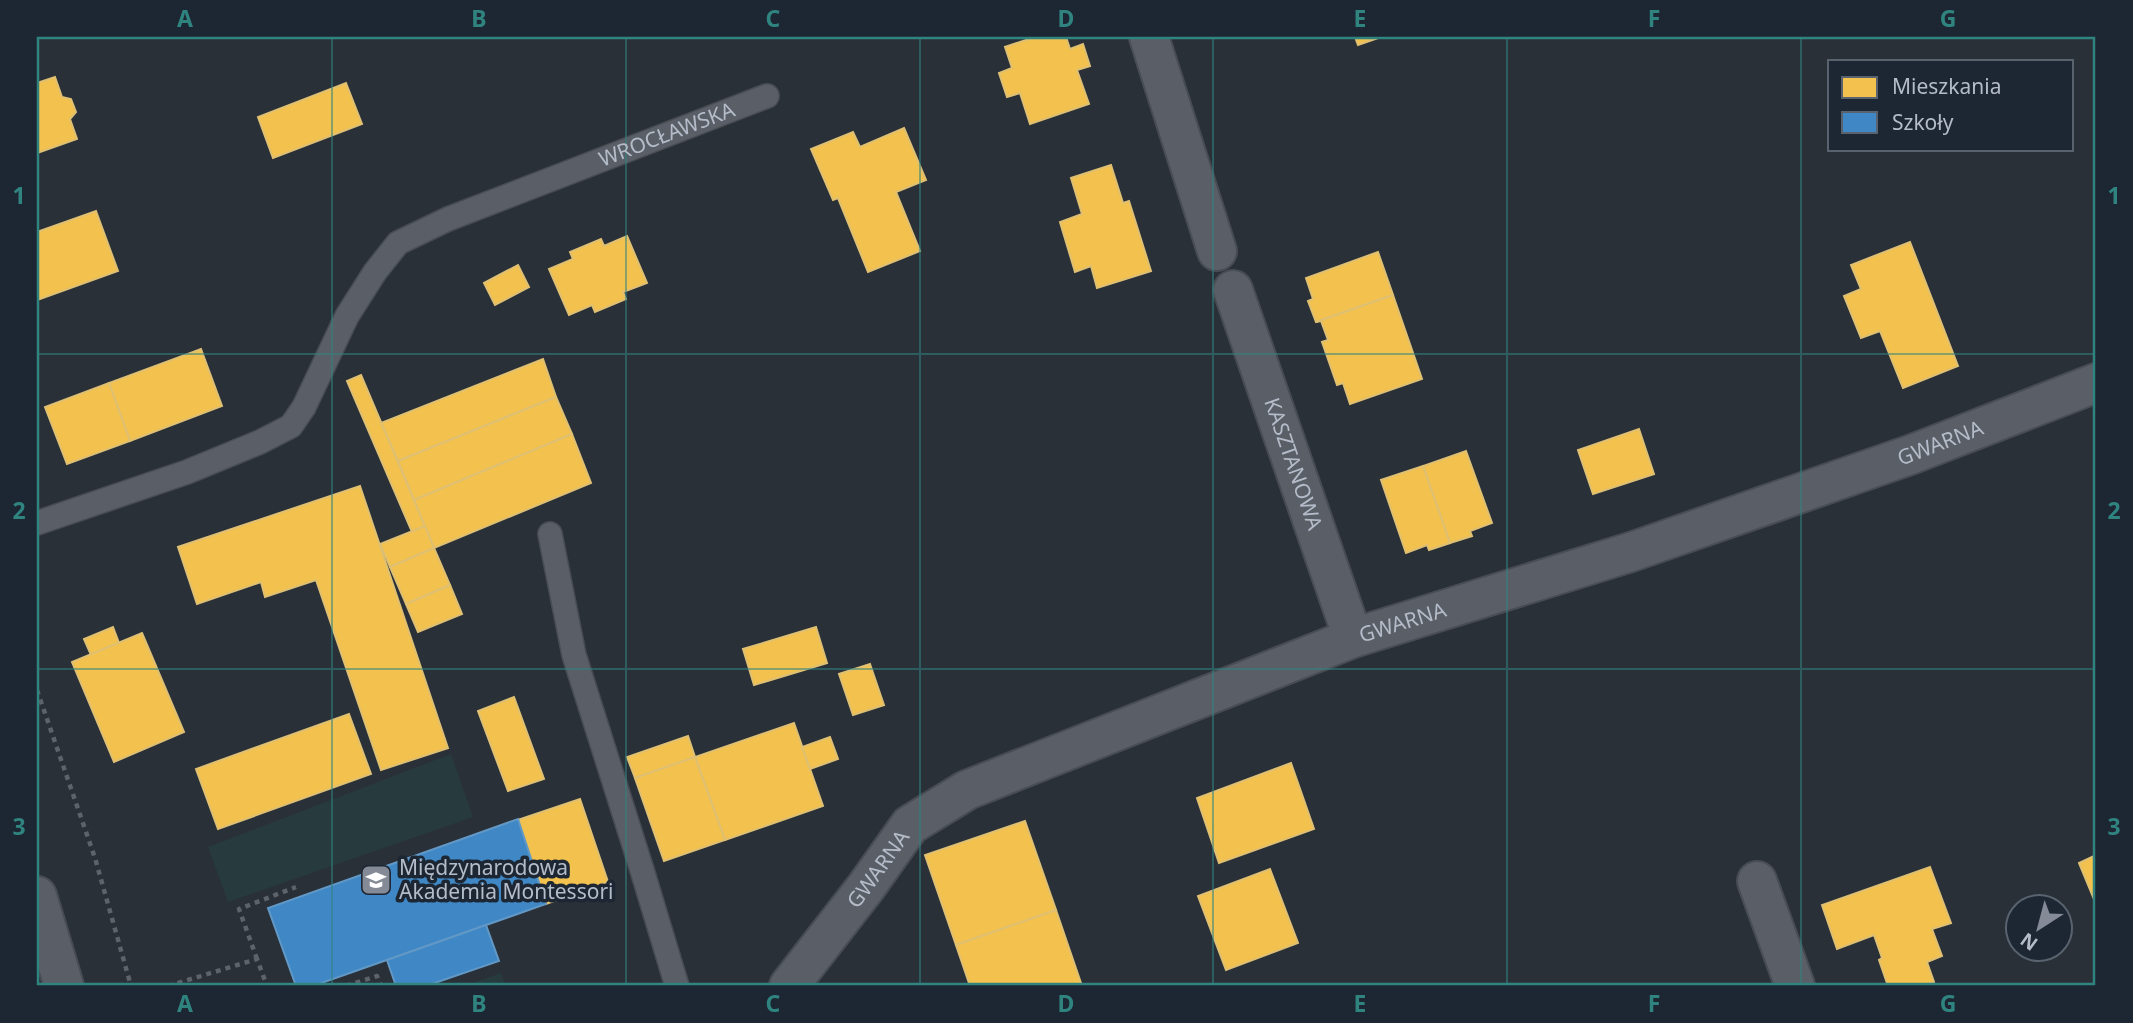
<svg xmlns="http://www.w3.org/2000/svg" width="2133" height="1023" font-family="'Noto Sans',sans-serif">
  <rect width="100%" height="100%" fill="#2a3038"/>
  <g fill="#273a3e">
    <polygon points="451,754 473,817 228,902 208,847"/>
    <polygon points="501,973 506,986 464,986"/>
  </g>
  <g fill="#f2c14e" stroke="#dfc073" stroke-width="2">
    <polygon points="1035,37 1066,37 1070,49 1083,44 1090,66 1077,70 1089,104 1030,124 1020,93 1007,97 999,73 1012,68 1005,47"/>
    <polygon points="1355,37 1381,37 1358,45"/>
    <polygon points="55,77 62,97 71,99 76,112 70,119 77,139 37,153 37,83"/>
    <polygon points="346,83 362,124 273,158 258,117"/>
    <polygon points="904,128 926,180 896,192 920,251 868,272 838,198 833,200 811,149 853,132 860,147"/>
    <polygon points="1111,165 1123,203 1129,201 1151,271 1097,288 1091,266 1075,272 1060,222 1082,214 1071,178"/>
    <polygon points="96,211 118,271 37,300 37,232"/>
    <polygon points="627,236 647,283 623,292 626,299 595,312 592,305 569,315 549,269 573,259 570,252 601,239 604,246"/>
    <polygon points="1910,242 1958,366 1903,388 1880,331 1861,338 1844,296 1861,289 1851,265"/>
    <polygon points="1378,252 1393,295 1316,322 1308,301 1313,299 1306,278"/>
    <polygon points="518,265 529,287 495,305 484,283"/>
    <polygon points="1393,295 1422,379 1350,404 1343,383 1337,385 1322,342 1328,340 1321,321 1316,322"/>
    <polygon points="201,349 222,406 130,441 109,383"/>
    <polygon points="543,359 556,397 398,461 381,423"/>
    <polygon points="361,375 425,526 412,532 347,381"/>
    <polygon points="109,383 130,441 67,464 45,407"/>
    <polygon points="556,397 572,434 414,500 398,461"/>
    <polygon points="1639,429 1654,474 1593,494 1578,450"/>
    <polygon points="572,434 591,483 434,548 414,500"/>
    <polygon points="1466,451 1492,523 1470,531 1472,536 1450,543 1423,466"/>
    <polygon points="1423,466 1450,543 1429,550 1427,545 1406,553 1381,480"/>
    <polygon points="360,486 448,748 381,770 316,580 265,597 261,582 197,604 178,547"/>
    <polygon points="425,526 434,548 390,567 380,544"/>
    <polygon points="434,548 450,585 406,604 390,567"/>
    <polygon points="450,585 462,614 418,632 406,604"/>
    <polygon points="113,627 119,643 91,655 84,639"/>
    <polygon points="816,627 827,663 754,685 743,649"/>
    <polygon points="142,633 184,732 114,762 72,662"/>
    <polygon points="870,664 884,705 853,715 839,674"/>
    <polygon points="514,697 544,779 508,791 478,711"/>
    <polygon points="349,714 371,774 218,829 196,769"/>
    <polygon points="794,723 823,806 725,840 695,757"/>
    <polygon points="688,736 695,757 635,778 627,757"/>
    <polygon points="830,737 838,759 810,769 802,747"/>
    <polygon points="695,757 725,840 664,861 635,778"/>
    <polygon points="1291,763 1314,829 1219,863 1197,798"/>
    <polygon points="580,799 608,882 546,904 518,820"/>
    <polygon points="1025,821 1056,910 956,945 925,855"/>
    <polygon points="2096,855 2096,904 2079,863"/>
    <polygon points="1930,867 1951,923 1932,929 1942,956 1927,962 1934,982 1923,986 1888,986 1879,960 1882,958 1874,935 1837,949 1822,905"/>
    <polygon points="1270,869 1298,943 1226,970 1198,896"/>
    <polygon points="1056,910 1082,986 970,986 956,945"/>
  </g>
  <g fill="#3f88c5" stroke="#6298c6" stroke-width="2">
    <polygon points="518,819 546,904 313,986 296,986 268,908"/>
    <polygon points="486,925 499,961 426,986 396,986 387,960"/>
  </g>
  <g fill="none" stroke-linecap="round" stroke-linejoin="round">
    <g stroke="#484c53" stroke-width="26">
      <g id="service">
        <path id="s1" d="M37 523 187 472 260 442 291 426 304 407 347 316 375 272 398 243 448 219 767 96"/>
        <polyline points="550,534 574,655 642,870 677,986"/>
      </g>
    </g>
    <g stroke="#484c53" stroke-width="42">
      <g id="minor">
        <polyline points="1149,37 1217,251"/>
        <path id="s2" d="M1233 290 1353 638"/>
        <polyline points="1757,881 1795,986"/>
        <path id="s3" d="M789 986 866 887 910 825 967 790 1353 638 1631 552 1910 455 2096 383"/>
      </g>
    </g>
    <g stroke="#484c53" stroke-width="42">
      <polyline id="tertiary" points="37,896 64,986"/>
    </g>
    <g stroke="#5d636a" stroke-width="4.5" stroke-dasharray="5 5" stroke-linecap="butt">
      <polyline points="37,690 95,858 131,986"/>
      <polyline points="257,959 239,909 296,887"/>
      <polyline points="168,986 257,959 267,986"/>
      <polyline points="346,986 377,976 381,986"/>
    </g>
    <use href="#service" stroke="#5a5e66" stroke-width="23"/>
    <use href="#minor" stroke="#5a5e66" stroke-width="38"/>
    <use href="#tertiary" stroke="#5a5e66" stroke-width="38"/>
  </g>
  <path fill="none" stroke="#308480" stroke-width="2" stroke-opacity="0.55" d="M332 37V986M626 37V986M920 37V986M1213 37V986M1507 37V986M1801 37V986M37 354H2096M37 669H2096"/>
  <defs>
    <g id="school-square" transform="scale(1.575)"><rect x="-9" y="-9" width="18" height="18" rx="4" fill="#848b96" stroke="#1d2633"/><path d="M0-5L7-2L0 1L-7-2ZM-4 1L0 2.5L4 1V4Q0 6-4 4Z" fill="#fff"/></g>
  </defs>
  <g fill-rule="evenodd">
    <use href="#school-square" x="376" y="880"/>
  </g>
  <g text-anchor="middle" stroke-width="7" stroke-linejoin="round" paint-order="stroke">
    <g font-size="21" fill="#b4bcc9" stroke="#1d2633">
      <text dy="7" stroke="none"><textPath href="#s1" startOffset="775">WROCŁAWSKA</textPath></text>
      <text dy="7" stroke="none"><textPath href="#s3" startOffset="1302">GWARNA</textPath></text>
      <text dy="7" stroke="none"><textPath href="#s2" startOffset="184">KASZTANOWA</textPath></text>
      <text dy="7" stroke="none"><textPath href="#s3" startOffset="735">GWARNA</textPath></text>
      <text dy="7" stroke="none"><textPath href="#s3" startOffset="147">GWARNA</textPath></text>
    </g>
    <g font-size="21" fill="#b4bcc9" stroke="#1d2633" text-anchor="start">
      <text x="399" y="875">Międzynarodowa<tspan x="399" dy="24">Akademia Montessori</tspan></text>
    </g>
  </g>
  <rect width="2133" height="1023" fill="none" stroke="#1d2633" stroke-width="77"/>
  <rect x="1828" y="60" width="245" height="91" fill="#1d2633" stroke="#59626f" stroke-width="2"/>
  <rect x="1842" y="77" width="35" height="21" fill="#f2c14e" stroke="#59626f" stroke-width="2"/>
  <text x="1892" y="94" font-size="21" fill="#b4bcc9">Mieszkania</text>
  <rect x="1842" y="112" width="35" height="21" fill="#3f88c5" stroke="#59626f" stroke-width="2"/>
  <text x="1892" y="130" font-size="21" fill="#b4bcc9">Szkoły</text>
  <g transform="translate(2039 928) rotate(216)"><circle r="33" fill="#1d2633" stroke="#59626f" stroke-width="2"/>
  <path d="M0-5L12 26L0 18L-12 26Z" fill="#848b96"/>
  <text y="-10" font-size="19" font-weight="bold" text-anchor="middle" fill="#b4bcc9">N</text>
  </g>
  <rect x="38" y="38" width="2056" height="946" fill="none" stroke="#308480" stroke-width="2.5"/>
  <g font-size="23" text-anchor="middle" font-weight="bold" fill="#308480">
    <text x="185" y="27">A</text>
    <text x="479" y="27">B</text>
    <text x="773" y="27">C</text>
    <text x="1066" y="27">D</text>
    <text x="1360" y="27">E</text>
    <text x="1654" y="27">F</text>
    <text x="1948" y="27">G</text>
    <text x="19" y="204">1</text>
    <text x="2114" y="204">1</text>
    <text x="19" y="519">2</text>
    <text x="2114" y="519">2</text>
    <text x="19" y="835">3</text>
    <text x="2114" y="835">3</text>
    <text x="185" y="1012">A</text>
    <text x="479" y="1012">B</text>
    <text x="773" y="1012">C</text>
    <text x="1066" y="1012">D</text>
    <text x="1360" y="1012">E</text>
    <text x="1654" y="1012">F</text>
    <text x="1948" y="1012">G</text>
  </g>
</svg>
